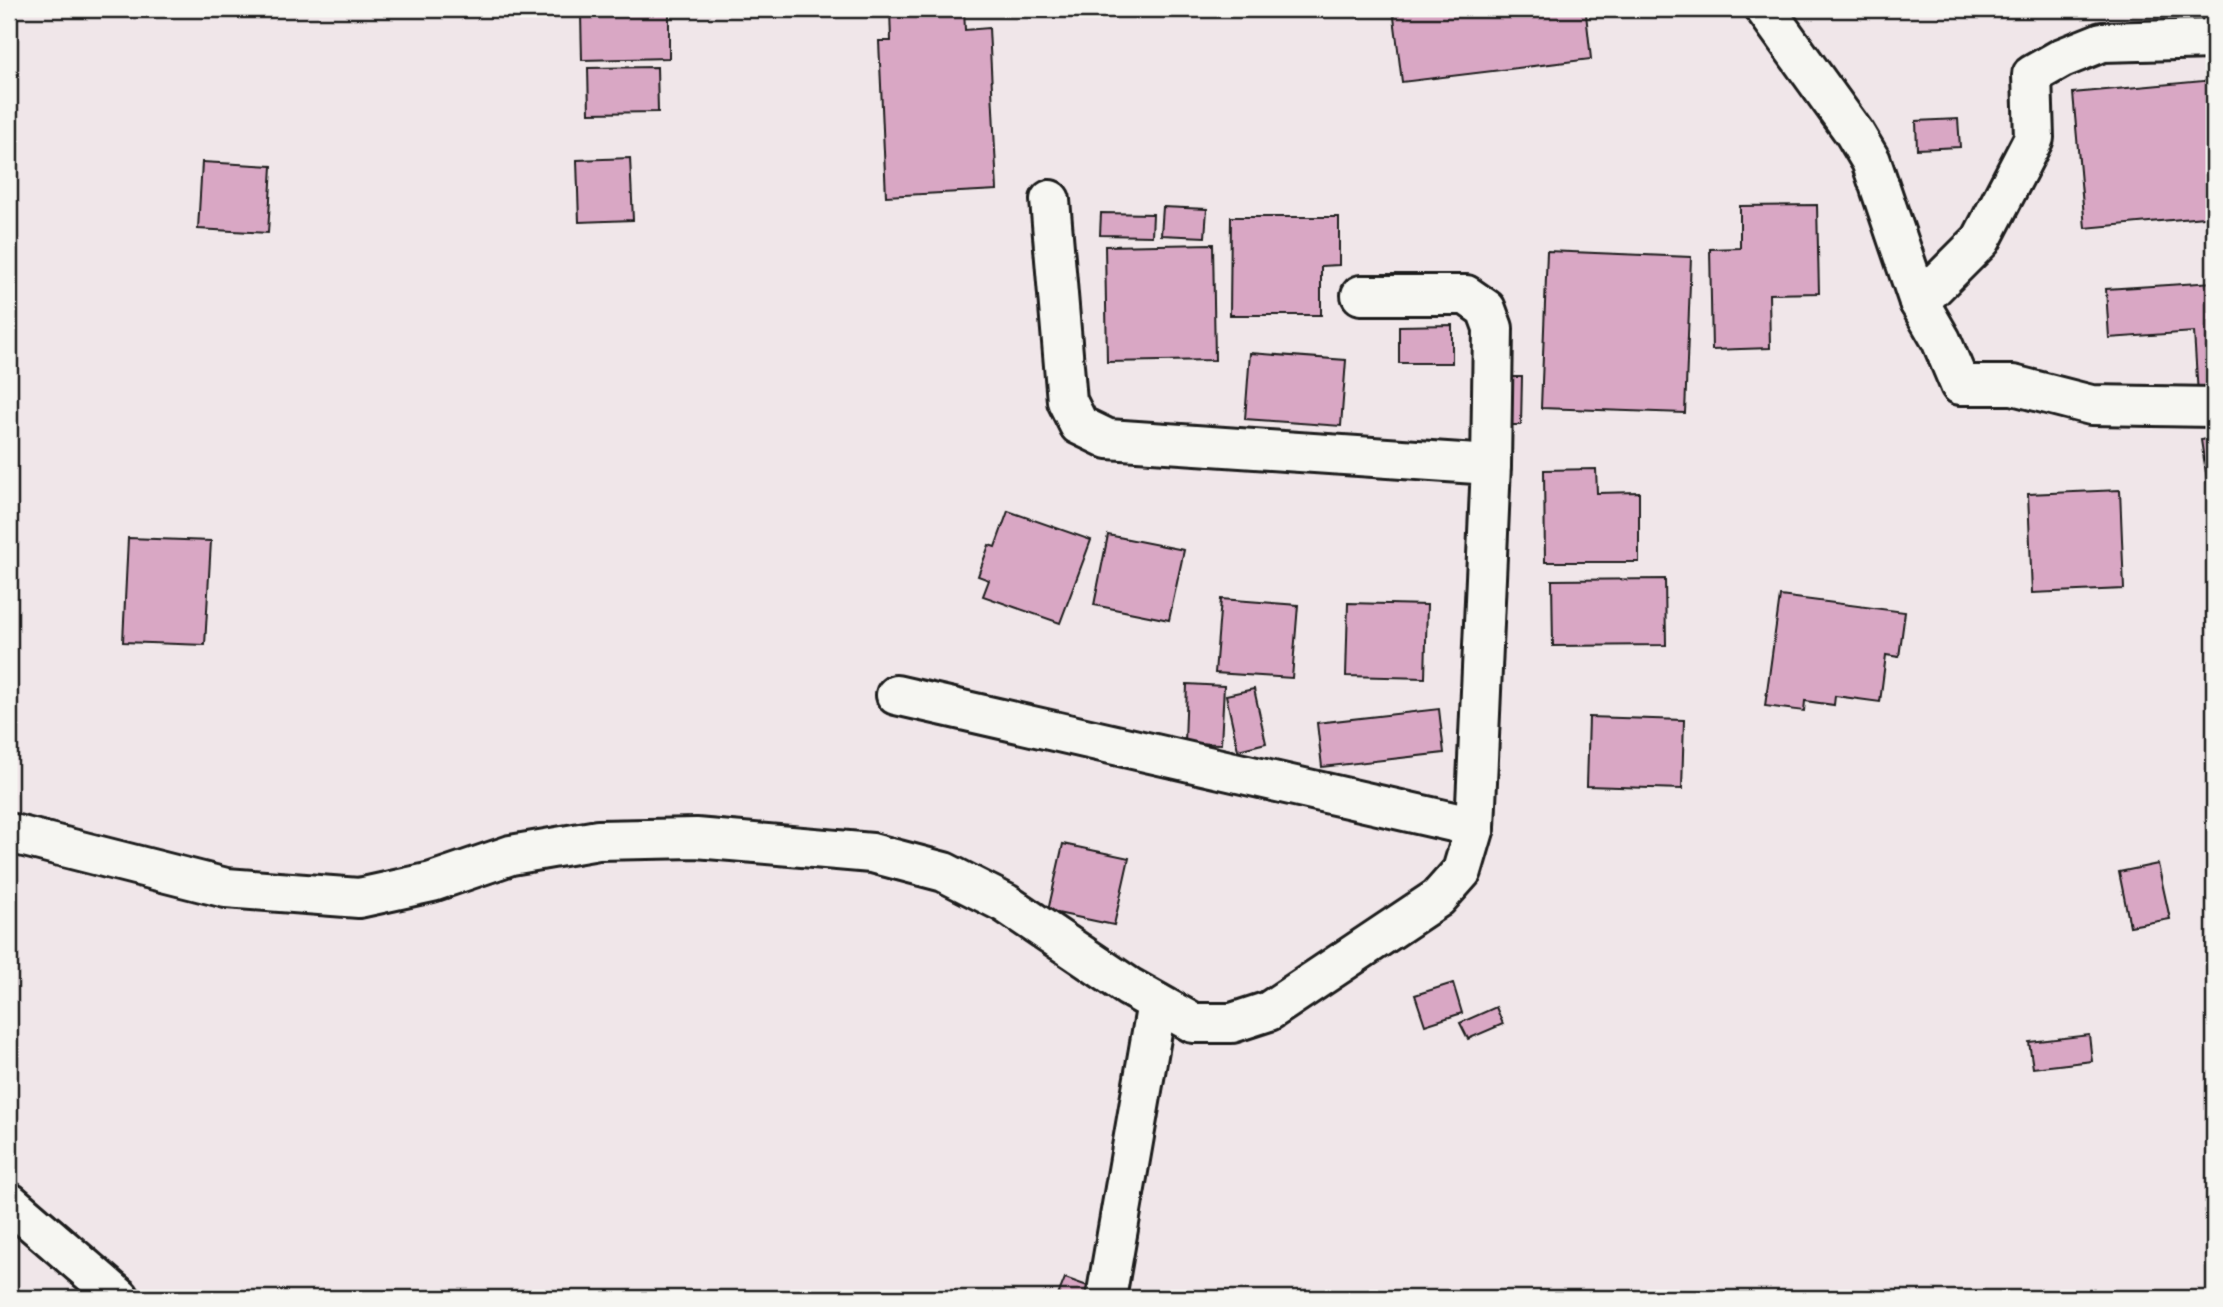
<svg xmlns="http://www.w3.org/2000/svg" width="2223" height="1307" font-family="'Patrick Hand',sans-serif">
  <rect width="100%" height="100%" fill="#f0e6e9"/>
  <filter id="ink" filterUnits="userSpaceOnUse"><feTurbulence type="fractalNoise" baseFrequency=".0143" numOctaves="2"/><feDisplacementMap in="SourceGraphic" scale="14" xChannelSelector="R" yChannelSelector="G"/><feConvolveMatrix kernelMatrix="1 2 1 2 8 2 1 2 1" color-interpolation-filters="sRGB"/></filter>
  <g filter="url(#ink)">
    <g fill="#d9a7c4" stroke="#1c1c1c" stroke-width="2">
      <polygon points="890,9 964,9 965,30 989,28 997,190 886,196 879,41 891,41"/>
      <polygon points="1393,9 1626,9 1586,14 1591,59 1402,82"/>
      <polygon points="669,13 669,58 582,60 581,14"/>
      <polygon points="657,67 658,112 589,113 588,68"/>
      <polygon points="2214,80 2214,216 2085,228 2073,93"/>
      <polygon points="1958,119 1960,147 1917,149 1916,121"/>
      <polygon points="630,158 633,220 579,222 577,160"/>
      <polygon points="202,162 272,166 268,233 198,229"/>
      <polygon points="1817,205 1819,293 1769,294 1770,348 1712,350 1710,249 1740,248 1740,206"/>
      <polygon points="1163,207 1207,209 1205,237 1161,235"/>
      <polygon points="1101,213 1153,214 1152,236 1100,235"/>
      <polygon points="1231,217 1339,217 1339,265 1321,266 1321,315 1230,315"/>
      <polygon points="1213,244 1215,360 1107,362 1105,246"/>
      <polygon points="1547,251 1691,257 1685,413 1541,408"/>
      <polygon points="2214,282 2214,394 2198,395 2194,332 2109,338 2106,289"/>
      <polygon points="1452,325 1452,363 1399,363 1399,326"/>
      <polygon points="1250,353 1346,360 1341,426 1245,419"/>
      <polygon points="1505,377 1522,377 1521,425 1504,425"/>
      <polygon points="2214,438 2214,525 2201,440"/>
      <polygon points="1596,469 1597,493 1639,492 1639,562 1545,562 1544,470"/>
      <polygon points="2120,490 2124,589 2032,593 2028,494"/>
      <polygon points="1008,511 1091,540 1060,623 983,596 989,580 978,576 989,545 995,547"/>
      <polygon points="1108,535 1184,550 1169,620 1094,605"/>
      <polygon points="128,538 211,541 205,645 123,642"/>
      <polygon points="1665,579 1666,645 1553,646 1552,580"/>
      <polygon points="1780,596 1905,612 1899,657 1886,655 1880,702 1835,696 1834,705 1805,701 1804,711 1765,706"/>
      <polygon points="1221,599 1298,605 1292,678 1215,673"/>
      <polygon points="1348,603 1427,605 1425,678 1346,676"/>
      <polygon points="1187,684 1224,686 1221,744 1185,743"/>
      <polygon points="1254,689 1266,743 1238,750 1226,695"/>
      <polygon points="1439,709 1444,753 1322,767 1317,723"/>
      <polygon points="1589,717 1684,720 1682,789 1587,786"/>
      <polygon points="1063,844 1129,858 1114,925 1048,911"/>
      <polygon points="2158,864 2170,919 2130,926 2119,872"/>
      <polygon points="1453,983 1462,1013 1425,1025 1415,995"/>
      <polygon points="1496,1007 1503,1024 1468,1039 1460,1023"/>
      <polygon points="2089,1035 2092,1061 2033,1068 2029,1042"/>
      <polygon points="1065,1278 1096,1289 1092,1298 1057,1298"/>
    </g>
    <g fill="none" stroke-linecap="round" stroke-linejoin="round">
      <g stroke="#1c1c1c" stroke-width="44">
        <g id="street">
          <polyline points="1765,9 1855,134 1871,161 1919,302 1941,340 1960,385 2013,385 2091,405 2214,407"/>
          <polyline points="1361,295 1466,295 1486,309 1493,328 1491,465"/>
          <polyline points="1919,302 1981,240 2034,138 2032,75 2062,58 2102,42 2214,39"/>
          <polyline points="896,695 1475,827"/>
          <polyline points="9,833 226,888 359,898 432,882 511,855 598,840 696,838 872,853 944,872 1005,903 1129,987 1193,1023 1232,1023 1269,1011 1438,898 1462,871 1475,827 1491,465 1108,439 1079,425 1067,401 1050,200"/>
          <polyline points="9,1202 120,1298"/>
          <polyline points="1106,1298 1157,1003"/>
        </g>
      </g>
      <use href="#street" stroke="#f6f6f2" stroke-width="38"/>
    </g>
  </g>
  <rect width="2223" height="1307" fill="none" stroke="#f6f6f2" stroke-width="35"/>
  <rect x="18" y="18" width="2188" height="1272" fill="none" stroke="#1c1c1c" stroke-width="2.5" filter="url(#ink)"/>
</svg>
